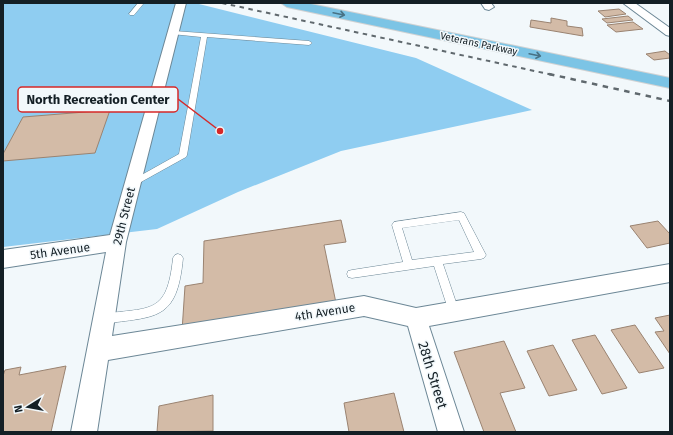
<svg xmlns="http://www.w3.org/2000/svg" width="673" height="435" font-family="'Fira Sans',sans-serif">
  <rect width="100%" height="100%" fill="#f2f8fb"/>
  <polygon fill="#8fcdf1" points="3,3 195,3 416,58 532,110 341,151 238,192 157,229 3,247"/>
  <g fill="#d3bba7" stroke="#9a8371">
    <polygon points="619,9 626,14 605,17 598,11"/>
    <polygon points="628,16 633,20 607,23 602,19"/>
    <polygon points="551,18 567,21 567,26 582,28 583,36 530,27 531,20 551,23"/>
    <polygon points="633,22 643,29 616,32 607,25"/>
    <polygon points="665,51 670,55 670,58 654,60 646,54"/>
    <polygon points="110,110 95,153 3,161 3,154 23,117"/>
    <polygon points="341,220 346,242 324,245 336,303 182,331 185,286 203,283 204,241"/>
    <polygon points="658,221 670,234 670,243 647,248 630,226"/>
    <polygon points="670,315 670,354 655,332 664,331 655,318"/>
    <polygon points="635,325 664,368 639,373 611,330"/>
    <polygon points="595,335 627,388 602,394 572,340"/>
    <polygon points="504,341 525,388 500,393 516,432 484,432 454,352"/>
    <polygon points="553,345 577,390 549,396 527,351"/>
    <polygon points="66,366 51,432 3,432 3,376 5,370 21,367 19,375"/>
    <polygon points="394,393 404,432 349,432 344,403"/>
    <polygon points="213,395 213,431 157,432 159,406"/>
  </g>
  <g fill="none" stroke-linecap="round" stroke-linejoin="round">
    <g stroke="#6c8796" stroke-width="1">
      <g id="service">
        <polygon points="138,3 144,3 134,15 130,15 129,14"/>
        <polygon points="174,31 309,41 312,43 309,45 207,37 187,155 186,157 132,187 129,186 128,184 129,182 179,154 201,37 172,34 172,32"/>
        <path d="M461 212 464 213 486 255 484 258 481 259 443 264 459 311 458 315 454 316 450 315 434 266 352 278 348 277 347 274 348 271 352 270 403 262 392 225 394 222ZM459 220 474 252 412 260 402 228Z"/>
        <path d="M178 254 181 255 183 258C177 322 156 316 103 324L99 323 98 319 99 315 103 314C151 307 167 315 173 258L175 255Z"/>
      </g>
    </g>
    <g stroke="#6c8796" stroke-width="2">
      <g id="minor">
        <polygon points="176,3 186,3 126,242 112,336 364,296 416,308 670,264 670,282 429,326 464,432 438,432 408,326 364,316 108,360 97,432 71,432 106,252 3,268 3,250 110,235"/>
        <polygon points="481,3 491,3 494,7 489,10 485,9"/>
        <polygon points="623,3 635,3 670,28 670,36 666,35"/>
      </g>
    </g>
    <g stroke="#d0d2d3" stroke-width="2">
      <polygon id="primary" points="281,3 306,3 670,78 670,88 287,7"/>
    </g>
    <use href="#service" fill="#fff" fill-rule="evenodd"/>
    <use href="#minor" fill="#fff" fill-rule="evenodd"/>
    <use href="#primary" fill="#7cc4e5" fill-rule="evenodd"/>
    <polyline stroke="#60696e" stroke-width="2" stroke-dasharray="4.5 4.5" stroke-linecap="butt" points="222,3 553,75"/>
    <polyline stroke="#60696e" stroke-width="2.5" stroke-dasharray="5.5 5.5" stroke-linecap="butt" points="549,74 670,101"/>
  </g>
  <defs><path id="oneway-shaft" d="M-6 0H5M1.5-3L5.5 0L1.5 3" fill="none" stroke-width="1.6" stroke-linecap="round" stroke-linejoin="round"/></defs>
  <g stroke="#487285">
    <use href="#oneway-shaft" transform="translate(339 14) rotate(12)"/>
    <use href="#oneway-shaft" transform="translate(535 55) rotate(12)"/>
  </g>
  <g text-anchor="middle" stroke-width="3" stroke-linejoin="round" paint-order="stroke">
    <g font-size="10" fill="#141f25" stroke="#f2f8fb">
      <text transform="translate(479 43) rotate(12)" y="4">Veterans Parkway</text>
    </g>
    <g font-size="12" fill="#141f25" stroke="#f2f8fb">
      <text transform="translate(124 216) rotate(-76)" y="4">29th Street</text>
      <text transform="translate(60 251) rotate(-8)" y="4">5th Avenue</text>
      <text transform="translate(325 312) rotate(-9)" y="4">4th Avenue</text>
    </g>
    <g font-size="14" fill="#141f25" stroke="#f2f8fb">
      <text transform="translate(433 375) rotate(73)" y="5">28th Street</text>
    </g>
  </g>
  <path fill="none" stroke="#d62828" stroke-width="1.5" d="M220 131L178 99"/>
  <circle fill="#d62828" stroke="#f2f8fb" stroke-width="1.5" cx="220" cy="131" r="4"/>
  <rect fill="#f2f8fb" stroke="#d62828" stroke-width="1.5" x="18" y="87" width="160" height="25" rx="4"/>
  <g font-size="13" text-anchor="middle" font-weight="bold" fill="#141f25">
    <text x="98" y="104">North Recreation Center</text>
  </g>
  <rect width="673" height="435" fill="none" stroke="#141f25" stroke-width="8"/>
  <g transform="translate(28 407) rotate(259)" stroke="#f2f8fb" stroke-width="3" paint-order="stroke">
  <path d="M0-3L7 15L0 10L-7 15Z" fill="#141f25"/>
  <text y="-6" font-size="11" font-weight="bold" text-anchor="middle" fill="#141f25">N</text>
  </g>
</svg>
